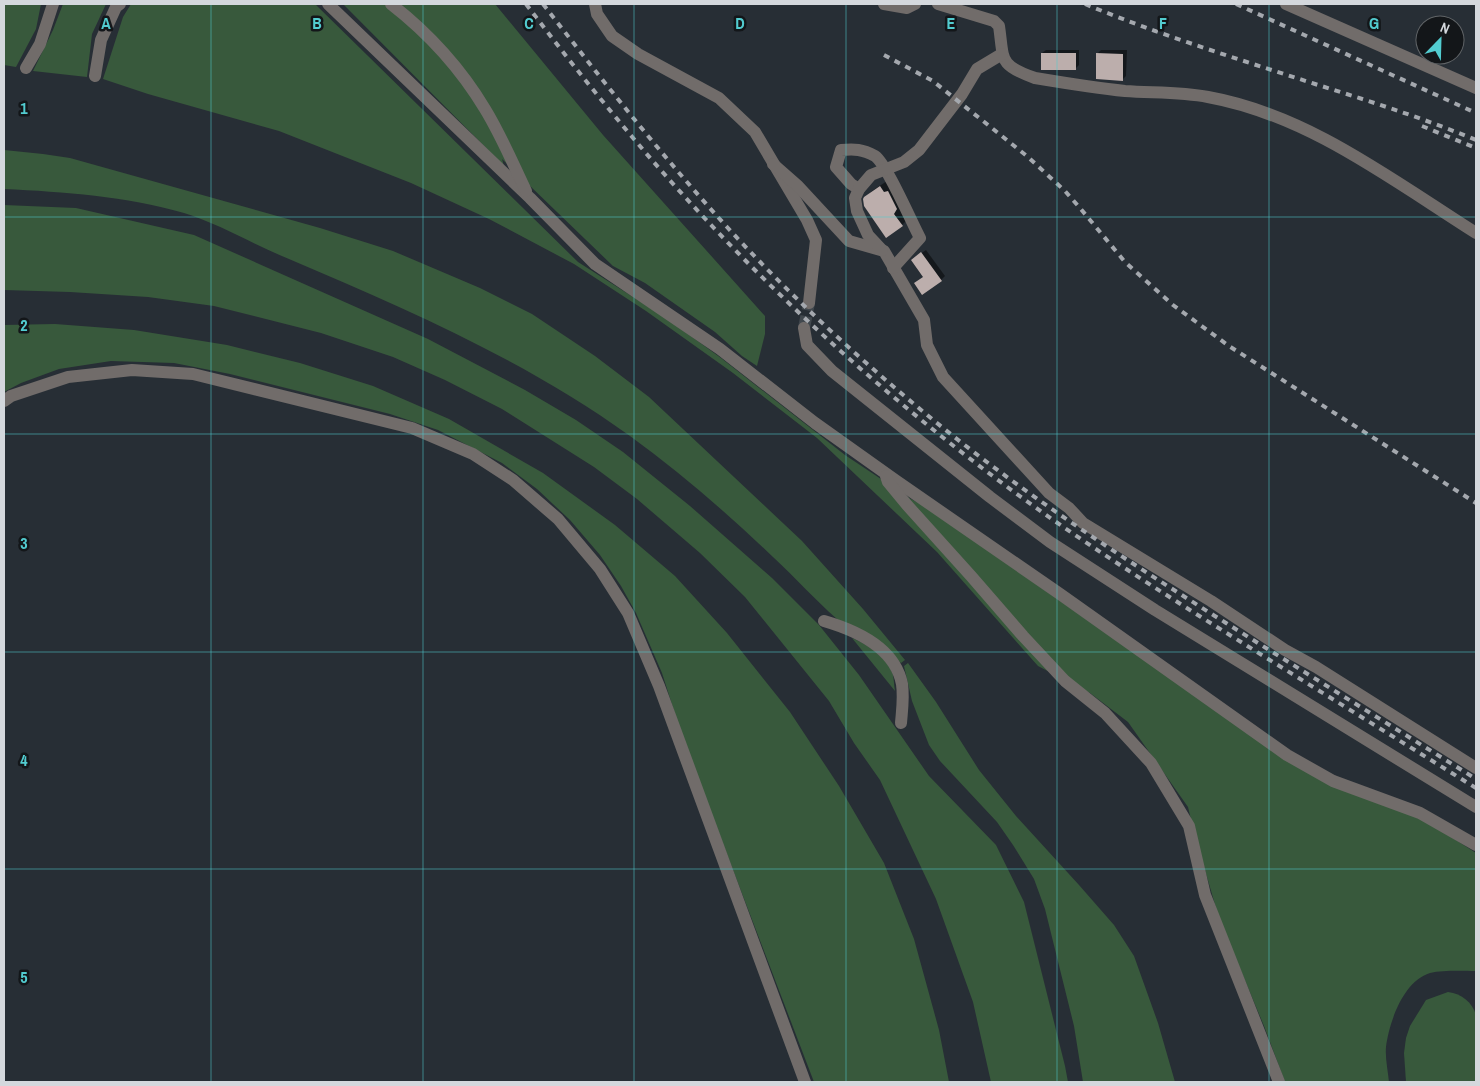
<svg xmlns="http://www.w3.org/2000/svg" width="1480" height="1086" font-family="'Archivo Narrow',sans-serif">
  <rect width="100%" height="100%" fill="#272e35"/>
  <g fill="#38593c">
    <polygon points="4,4 41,4 36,29 16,67 4,65"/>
    <polygon points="63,4 106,4 92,34 87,77 33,71 53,30"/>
    <path d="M131 4H315L578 262 666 318 721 358 845 455 911 499 926 507 1284 758 1431 824 1476 853V971C1462 971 1443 970 1430 973 1403 981 1389 1023 1386 1047 1385 1058 1388 1071 1389 1082H1285L1264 1026 1219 918 1195 836 1188 807 1128 722 1090 693 1038 666 937 552 817 438 733 373 646 311 574 264 489 219 411 183 279 131 148 94 103 79 123 17Z"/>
    <polygon points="343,4 495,4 603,135 765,316 765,334 757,366 742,356 715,332 645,283 613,266 502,159 504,166"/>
    <path d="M4 150 43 154 70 158 320 228 393 251 480 288 532 314 595 356 649 397 802 541 863 609 905 660 901 663C882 644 857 636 837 619 815 600 795 577 773 557 728 514 681 473 630 436 526 361 407 309 289 259 254 245 220 224 184 213 125 196 65 192 4 189Z"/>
    <polygon points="4,205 76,208 194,235 428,339 525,390 576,420 623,452 690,506 772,578 819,625 859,675 929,776 996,845 1024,902 1065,1066 1068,1082 991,1082 973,1002 936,899 880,780 854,743 829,701 745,597 700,553 637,499 594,467 502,409 445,380 393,357 321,333 214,306 148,297 70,292 4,290"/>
    <polygon points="55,324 134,330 227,345 300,363 373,386 449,419 543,473 615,525 675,576 727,633 790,712 839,786 884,863 914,939 939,1030 949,1082 814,1082 683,739 662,673 636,613 621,586 600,555 570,520 537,489 502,463 438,430 390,414 230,374 174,363 111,361 59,369 21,383 4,392 4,325"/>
    <path d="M852 638C867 644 889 659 893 675 894 680 894 686 895 691Z"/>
    <polygon points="908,663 936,702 979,770 1016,816 1079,885 1114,925 1134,956 1158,1023 1175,1082 1083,1082 1074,1026 1045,909 1034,879 1013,845 997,822 940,761 929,745 912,701 904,666"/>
    <path d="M1448 992C1462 994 1472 1002 1476 1015V1082H1406L1404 1053 1406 1038 1410 1026 1426 1000Z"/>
  </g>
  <g fill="#0007">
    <polygon points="1046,50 1079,50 1079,65 1075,69 1042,53"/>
    <polygon points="1101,50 1127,50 1126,76 1122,80 1097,54"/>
    <polygon points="887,181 908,219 902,225 866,197 872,191"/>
    <polygon points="926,250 945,276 941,280 924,277 916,257"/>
  </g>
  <g fill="#bcaeac">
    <rect x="1041" y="53" width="35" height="17"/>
    <polygon points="1096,53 1123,54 1123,81 1096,79"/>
    <polygon points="880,186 884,192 888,191 897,209 894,214 903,226 886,238 864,206 863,199 864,197"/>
    <polygon points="921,252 942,281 922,295 914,283 923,277 911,260"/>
  </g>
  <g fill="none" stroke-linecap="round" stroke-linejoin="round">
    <polyline stroke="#41484e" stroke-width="12" stroke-dasharray="12 6" stroke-linecap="butt" points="804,328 809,303"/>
    <g stroke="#716c6a" stroke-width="12">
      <polyline points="328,4 530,198 595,264 720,349 815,423 895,480 1060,594 1287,755 1333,781 1420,813 1476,845"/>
      <path d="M391 4C427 32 461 69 485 109 501 135 513 164 526 191"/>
      <polyline points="595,4 597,14 612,36 638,54 719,98 755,132 807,220 816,240 809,303"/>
      <polyline points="884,4 907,8 915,4"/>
      <path d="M938 4 994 21 999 26C1004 60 998 65 1035 78 1065 83 1095 88 1125 91 1152 93 1181 92 1208 97 1308 115 1392 180 1476 233"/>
      <polyline points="1286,4 1476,88"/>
      <polyline points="26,68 40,44 53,4"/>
      <polyline points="95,76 101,40 116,7 120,4"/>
      <polyline points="773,164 798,186 849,241 884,251 924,320 927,345 943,377 1049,493 1069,508 1083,523 1211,601 1285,650 1316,667 1476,768"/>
      <path d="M859 189 851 184 836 167 841 150C855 149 862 149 875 156 886 163 912 223 920 238L893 268"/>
      <polyline points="882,250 868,235 857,211 855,198 859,189 871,175 904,162 919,150 962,94 977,69 1002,54"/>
      <polyline points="804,328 807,345 832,371 990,497 1050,542 1155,610 1476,807"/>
      <polyline points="4,401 11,396 68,377 132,370 193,374 412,428 473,454 513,480 558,519 600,569 628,613 659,686 805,1082"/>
      <polyline points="886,476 888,482 907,505 971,576 1023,636 1065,681 1105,713 1151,763 1189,826 1205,895 1279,1082"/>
      <path d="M824 621C855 630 895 648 902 684 904 697 902 710 901 723"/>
    </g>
    <g stroke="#a4a8ae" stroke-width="4" stroke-dasharray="6 6" stroke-linecap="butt">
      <path d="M526 4C566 57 608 109 651 159 754 277 869 383 994 477 1060 527 1130 572 1201 617 1292 674 1384 731 1476 788"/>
      <path d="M543 4C602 80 662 156 727 227 785 290 848 349 914 404 1011 486 1118 555 1226 623 1309 675 1393 727 1476 779"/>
      <path d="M1085 4C1160 35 1238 59 1315 84 1369 101 1423 118 1476 140"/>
      <polyline points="1236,4 1476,113"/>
      <polyline points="884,55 933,81 1028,157 1065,191 1080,208 1125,262 1173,305 1229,346 1476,503"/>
      <polyline points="1422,126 1476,148"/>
    </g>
  </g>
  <path fill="none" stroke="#52ccd0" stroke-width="1" stroke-opacity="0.55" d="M211 4V1082M423 4V1082M634 4V1082M846 4V1082M1057 4V1082M1269 4V1082M4 217H1476M4 434H1476M4 652H1476M4 869H1476"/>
  <g font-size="16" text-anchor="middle" font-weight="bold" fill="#52ccd0" stroke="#131619" stroke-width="5" stroke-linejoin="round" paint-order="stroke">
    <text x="106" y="29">A</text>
    <text x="317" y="29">B</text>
    <text x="529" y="29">C</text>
    <text x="740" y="29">D</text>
    <text x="951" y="29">E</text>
    <text x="1163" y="29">F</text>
    <text x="1374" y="29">G</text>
    <text x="24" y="114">1</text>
    <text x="24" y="331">2</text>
    <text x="24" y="549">3</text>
    <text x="24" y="766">4</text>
    <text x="24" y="983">5</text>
  </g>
  <rect width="1480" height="1086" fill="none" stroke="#d4d8dd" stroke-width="10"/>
  <g transform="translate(1440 40) rotate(23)"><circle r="24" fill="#131619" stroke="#606467"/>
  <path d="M0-4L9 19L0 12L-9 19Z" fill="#52ccd0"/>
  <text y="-8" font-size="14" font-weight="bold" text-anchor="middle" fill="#d4d8dd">N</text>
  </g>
</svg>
